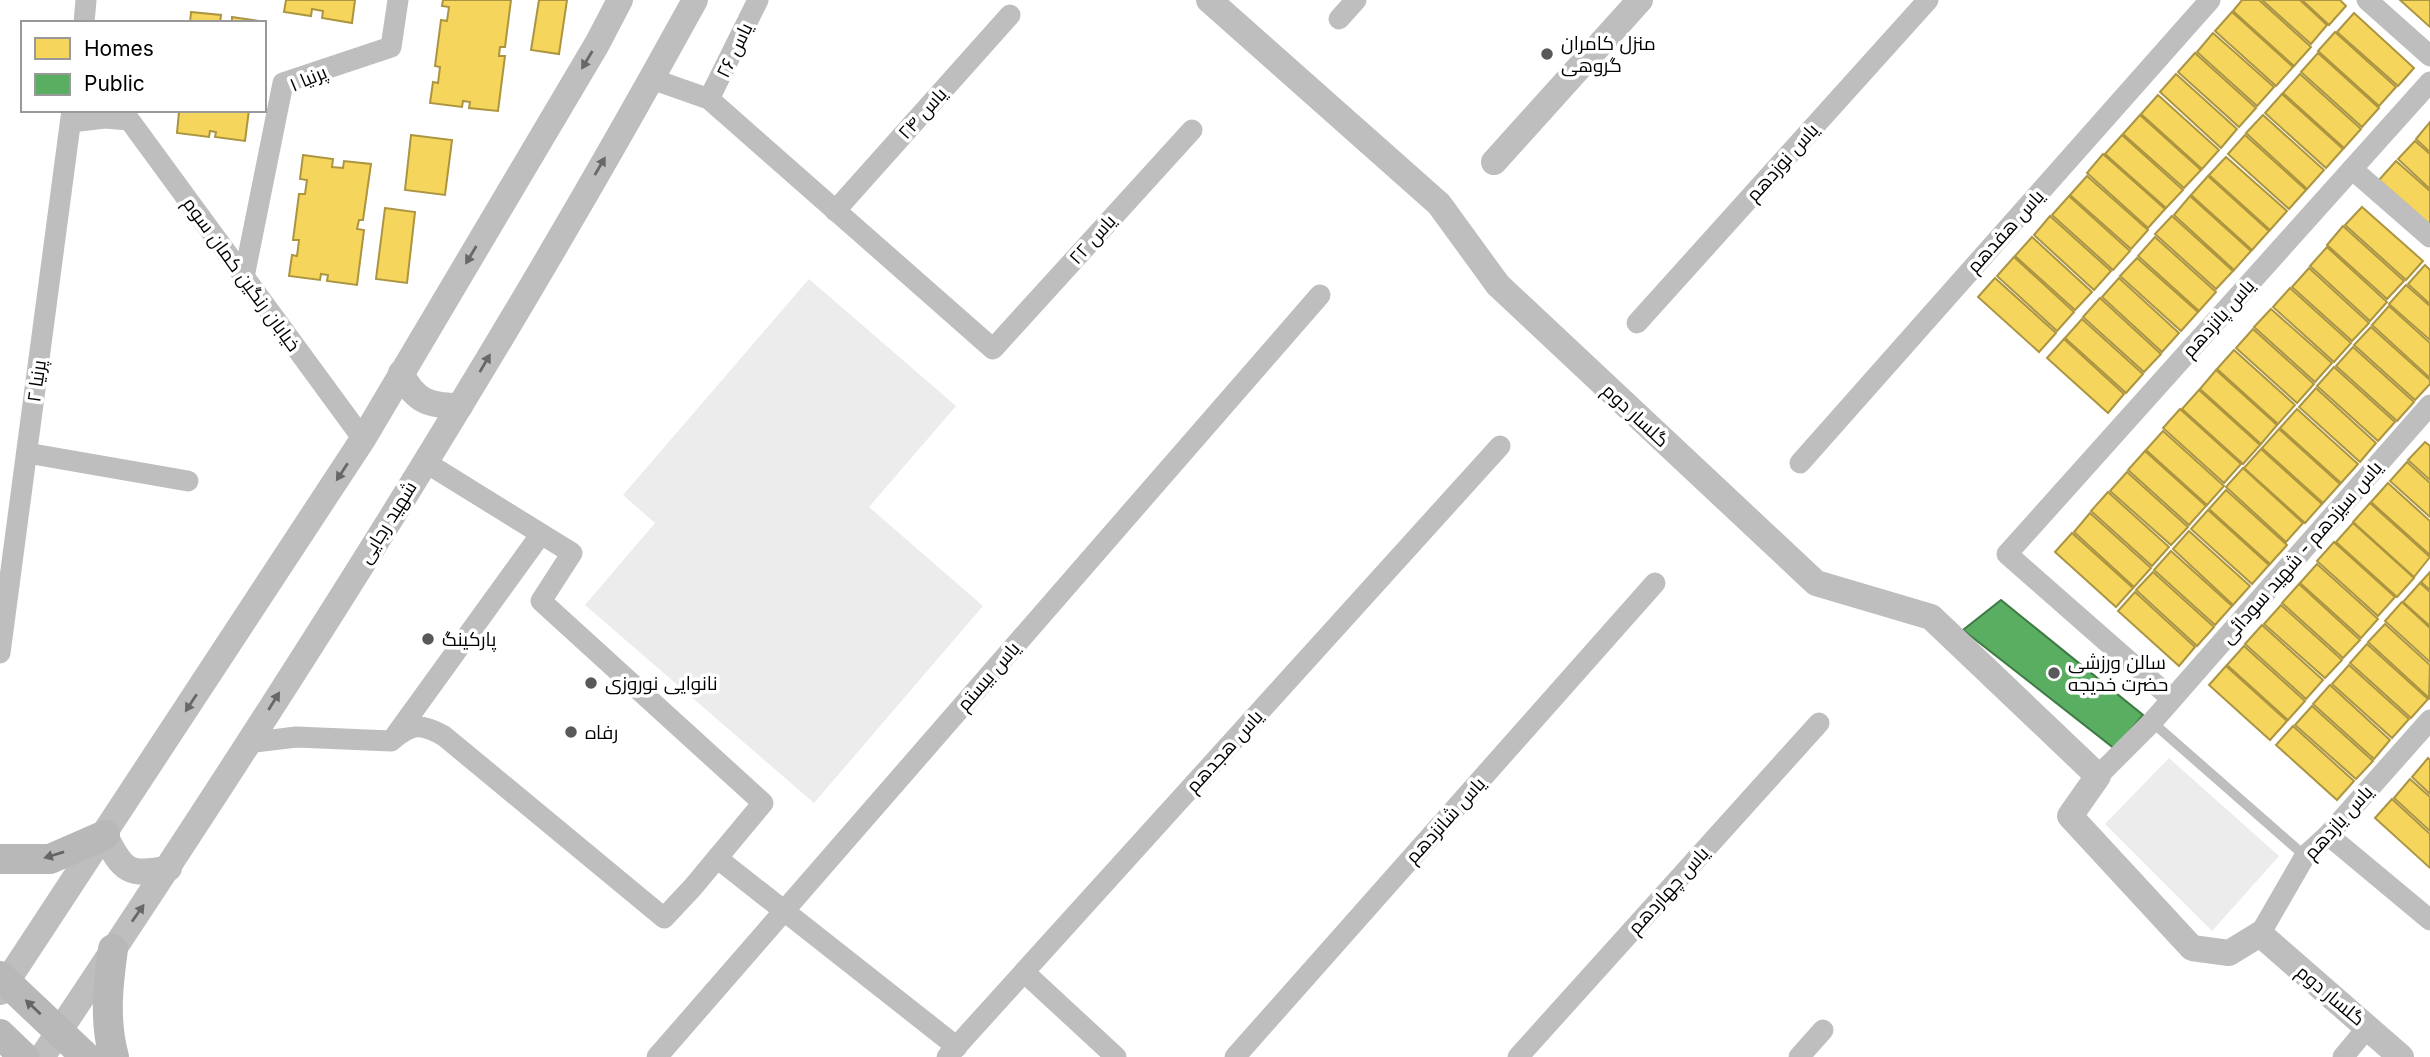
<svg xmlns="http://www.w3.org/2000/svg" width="2430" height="1057" font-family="Inter,Cairo,sans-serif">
  <rect width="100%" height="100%" fill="#fff"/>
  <g fill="#ececec">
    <polygon points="809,279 956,406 869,507 983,606 814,803 585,605 655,523 623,495"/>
    <polygon points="2169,758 2279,856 2212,931 2105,824"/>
  </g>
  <g fill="#f6d55c" stroke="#ac9540" stroke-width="2">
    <polygon points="286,0 355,0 352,23 322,18 323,11 312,9 311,16 284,12"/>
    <polygon points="443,0 511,0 505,47 500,47 499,56 505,56 498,111 469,108 470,102 463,101 462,107 430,103 433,82 438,83 440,67 435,66 441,20 447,21 449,7 442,6"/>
    <polygon points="539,0 567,0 559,54 531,50"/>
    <polygon points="2242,0 2259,0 2311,47 2294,66 2233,11"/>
    <polygon points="2262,0 2300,0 2327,25 2311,44"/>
    <polygon points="2302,0 2340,0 2346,6 2329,25"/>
    <polygon points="2400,0 2430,0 2430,27"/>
    <polygon points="191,12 221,15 220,23 190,23"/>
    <polygon points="2232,12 2293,67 2276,86 2215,31"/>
    <polygon points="2354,13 2414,68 2398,86 2337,32"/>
    <polygon points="232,17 259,21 259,23 232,23"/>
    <polygon points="2335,32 2396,87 2379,106 2318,51"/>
    <polygon points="2213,33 2274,87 2257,106 2197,52"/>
    <polygon points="2195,53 2256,108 2239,127 2178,72"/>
    <polygon points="2318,53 2379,108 2362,127 2301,72"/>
    <polygon points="2176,74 2237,129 2221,148 2160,92"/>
    <polygon points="2300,74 2361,129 2344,148 2283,93"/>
    <polygon points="2282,94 2343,149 2326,168 2265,113"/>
    <polygon points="2158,95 2219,150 2202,169 2141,114"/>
    <polygon points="185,110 249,110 245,141 215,137 216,132 210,131 209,137 177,133 179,112 185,112"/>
    <polygon points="2140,115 2201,170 2184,188 2123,134"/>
    <polygon points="2263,115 2324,170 2307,189 2246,133"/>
    <polygon points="2430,122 2430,152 2416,139"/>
    <polygon points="411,135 452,140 445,195 405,190"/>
    <polygon points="2122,135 2183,190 2166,208 2105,154"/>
    <polygon points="2245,135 2306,190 2289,209 2228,154"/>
    <polygon points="2415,141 2430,154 2430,189 2398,159"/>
    <polygon points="2103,154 2165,209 2148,228 2087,173"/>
    <polygon points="303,155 333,159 332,167 343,168 344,161 371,164 363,220 359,220 357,229 364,230 357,285 327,281 328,275 321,274 320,280 289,276 292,255 297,256 299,240 293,240 299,194 305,194 307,180 300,179"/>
    <polygon points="2226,157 2287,211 2270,230 2209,175"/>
    <polygon points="2396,161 2430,191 2430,225 2379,180"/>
    <polygon points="2087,176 2148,230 2131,249 2070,195"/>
    <polygon points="2208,176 2269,231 2252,250 2191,195"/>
    <polygon points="2069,196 2130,251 2113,270 2052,215"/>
    <polygon points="2190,196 2251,251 2234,270 2174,215"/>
    <polygon points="2362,207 2423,261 2406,280 2345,225"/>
    <polygon points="385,208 415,212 407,283 376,279"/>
    <polygon points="2050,216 2111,271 2094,290 2034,235"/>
    <polygon points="2172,216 2233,271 2216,289 2155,234"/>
    <polygon points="2343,226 2404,281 2387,299 2327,245"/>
    <polygon points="2032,237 2092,292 2075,310 2015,256"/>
    <polygon points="2155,237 2216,292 2199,311 2138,256"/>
    <polygon points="2327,247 2387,302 2370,321 2310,266"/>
    <polygon points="2014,257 2074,312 2057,331 1997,276"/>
    <polygon points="2137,258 2198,312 2181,331 2120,276"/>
    <polygon points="2425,265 2430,270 2430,304 2408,284"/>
    <polygon points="2309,268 2369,323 2352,341 2292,287"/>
    <polygon points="1995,278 2056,333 2039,352 1978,297"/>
    <polygon points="2119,278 2179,333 2162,352 2102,297"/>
    <polygon points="2406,285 2430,306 2430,340 2389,304"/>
    <polygon points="2290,288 2351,343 2334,362 2273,307"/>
    <polygon points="2100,298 2161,354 2144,372 2083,317"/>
    <polygon points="2389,306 2430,343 2430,378 2372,325"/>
    <polygon points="2271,309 2332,363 2315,382 2254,327"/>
    <polygon points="2082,319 2143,374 2126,393 2065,338"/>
    <polygon points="2371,327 2430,380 2430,384 2415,400 2354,345"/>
    <polygon points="2253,329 2314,384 2297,403 2236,348"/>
    <polygon points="2064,339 2124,394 2108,413 2047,358"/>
    <polygon points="2353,347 2414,402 2397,421 2336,366"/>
    <polygon points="2234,350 2295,405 2278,424 2217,369"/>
    <polygon points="2334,367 2395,422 2378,441 2317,386"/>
    <polygon points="2216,370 2277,425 2261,444 2200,389"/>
    <polygon points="2316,388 2376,443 2360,462 2299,407"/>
    <polygon points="2199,390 2260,445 2243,464 2182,409"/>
    <polygon points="2180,409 2241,464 2224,483 2163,428"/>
    <polygon points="2297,409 2358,464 2341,483 2280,428"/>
    <polygon points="2279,429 2340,484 2323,503 2262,448"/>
    <polygon points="2163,431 2224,486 2207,505 2146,450"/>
    <polygon points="2425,442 2430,446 2430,480 2408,460"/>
    <polygon points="2261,449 2322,504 2305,523 2244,468"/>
    <polygon points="2145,451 2206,506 2189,525 2128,470"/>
    <polygon points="2407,462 2430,483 2430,517 2390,481"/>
    <polygon points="2243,468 2303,523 2286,542 2226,487"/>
    <polygon points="2127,472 2188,527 2171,545 2110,491"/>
    <polygon points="2388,483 2430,521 2430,555 2371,502"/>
    <polygon points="2226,490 2287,545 2270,564 2209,509"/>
    <polygon points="2108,492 2169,547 2152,566 2091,511"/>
    <polygon points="2370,503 2430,557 2414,577 2353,522"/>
    <polygon points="2208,510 2269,565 2252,584 2191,529"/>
    <polygon points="2090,513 2151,568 2134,587 2074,532"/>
    <polygon points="2353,523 2414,578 2397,597 2336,542"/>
    <polygon points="2189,531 2250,586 2233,605 2173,549"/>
    <polygon points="2072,533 2133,588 2116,607 2055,552"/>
    <polygon points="2334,542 2395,597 2378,616 2317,561"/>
    <polygon points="2171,551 2232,606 2215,625 2154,570"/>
    <polygon points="2317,564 2378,619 2361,638 2300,583"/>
    <polygon points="2153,572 2214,627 2197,646 2136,590"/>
    <polygon points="2430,572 2430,590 2421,582"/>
    <polygon points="2420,583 2430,592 2430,626 2403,602"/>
    <polygon points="2299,584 2360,640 2343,658 2282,603"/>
    <polygon points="2135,592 2195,647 2179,666 2118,611"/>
    <polygon points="2402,602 2430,628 2430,662 2385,621"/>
    <polygon points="2281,605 2342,660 2325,678 2264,624"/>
    <polygon points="2385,624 2430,665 2429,698 2368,642"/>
    <polygon points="2262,625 2323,680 2306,699 2245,644"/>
    <polygon points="2367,644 2428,699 2411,718 2350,663"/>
    <polygon points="2244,646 2305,701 2288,720 2227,665"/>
    <polygon points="2349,665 2409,719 2392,738 2332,684"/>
    <polygon points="2226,666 2287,721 2270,740 2209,685"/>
    <polygon points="2330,685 2390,740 2374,759 2313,704"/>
    <polygon points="2312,706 2373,761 2356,779 2295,725"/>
    <polygon points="2293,726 2354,781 2337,800 2276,745"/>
    <polygon points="2428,758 2430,760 2430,794 2412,777"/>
    <polygon points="2410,779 2430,797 2430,831 2394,798"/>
    <polygon points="2392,799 2430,834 2430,868 2375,818"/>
  </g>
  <polygon fill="#5aae61" stroke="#3f7a44" stroke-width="2" points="2001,600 2143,715 2115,749 1963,630"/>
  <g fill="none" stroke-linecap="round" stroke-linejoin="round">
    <polyline stroke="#bebebe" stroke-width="10" points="2152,722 2305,856"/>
    <g stroke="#bebebe" stroke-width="21">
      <polyline points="2367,0 2430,56"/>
      <polyline points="1339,19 1356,0"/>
      <polyline points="84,23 86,0"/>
      <polyline points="652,79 709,99 993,349 1192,130"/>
      <polyline points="709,99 758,0"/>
      <polyline points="122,110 363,439"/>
      <polyline points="71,122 105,118 129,120"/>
      <polyline points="2352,169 2430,237"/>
      <polyline points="835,211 1010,15"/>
      <polyline points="244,277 283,83 391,47 398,0"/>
      <polyline points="1637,323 1928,0"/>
      <polyline points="27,453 188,481"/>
      <polyline points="1800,463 2210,0"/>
      <polyline points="0,653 72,110"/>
      <polyline points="2172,699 2007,554 2430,82"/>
      <polyline points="395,736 541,534"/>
      <path d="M248 743 296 737 391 741C412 723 421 723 444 736L664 918 693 887 763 803 541 601 572 553 425 462"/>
      <polyline points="2098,776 2152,722 2430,405"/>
      <polyline points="2328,835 2430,920"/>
      <polyline points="717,858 957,1047"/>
      <polyline points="2260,934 2305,856 2328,835 2430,720"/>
      <polyline points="1024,972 1116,1057"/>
      <polyline points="657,1057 1320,295"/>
      <polyline points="947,1057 1500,446"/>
      <polyline points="1235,1057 1655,583"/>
      <polyline points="1518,1057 1819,723"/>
      <polyline points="1799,1057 1823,1030"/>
      <polyline points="2343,1057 2368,1027"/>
    </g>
    <g stroke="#bebebe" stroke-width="26">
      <polyline points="1209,0 1439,204 1498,285 1816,583 1931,617 2098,776 2070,816 2192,948 2229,953 2260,934 2401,1057"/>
      <polyline points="1494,162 1640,0"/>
      <path d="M401 373C415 402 430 406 460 406"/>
      <path d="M105 835C122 871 129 877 169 868"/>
      <polyline points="0,992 363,439 597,44 620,0"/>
      <path d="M42 1057C272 713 496 363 695 0"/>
    </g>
    <g stroke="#b8b8b8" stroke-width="30">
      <polyline points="0,859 50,859 105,835"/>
      <path d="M113 949C108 985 104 1021 114 1057"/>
      <polyline points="0,976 86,1057"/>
      <polyline points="0,1034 24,1057"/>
    </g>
  </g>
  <defs><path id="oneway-solid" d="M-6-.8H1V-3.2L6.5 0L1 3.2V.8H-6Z" transform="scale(1.75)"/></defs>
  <g fill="#686868">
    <use href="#oneway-solid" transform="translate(587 60) rotate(121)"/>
    <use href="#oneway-solid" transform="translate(600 166) rotate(-60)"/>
    <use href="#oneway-solid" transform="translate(471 255) rotate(121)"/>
    <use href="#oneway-solid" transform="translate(485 363) rotate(-60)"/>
    <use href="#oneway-solid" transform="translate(342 472) rotate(123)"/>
    <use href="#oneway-solid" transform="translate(274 701) rotate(-58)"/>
    <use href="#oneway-solid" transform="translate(191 703) rotate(123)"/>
    <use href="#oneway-solid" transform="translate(138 913) rotate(-55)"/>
  </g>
  <g fill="#656565">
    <use href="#oneway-solid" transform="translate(54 855) rotate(163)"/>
    <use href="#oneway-solid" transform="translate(33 1007) rotate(-137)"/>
  </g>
  <g fill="#595959" stroke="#fff" stroke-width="2.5">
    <circle cx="1547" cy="54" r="7"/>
    <circle cx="428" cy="639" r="7"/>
    <circle cx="2054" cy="673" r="7"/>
    <circle cx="591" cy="683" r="7"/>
    <circle cx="571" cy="732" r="7"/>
  </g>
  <g text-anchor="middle" stroke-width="7" stroke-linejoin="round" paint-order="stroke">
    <g font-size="19" fill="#000" stroke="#fff" text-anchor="start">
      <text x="1561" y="50">منزل کامران<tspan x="1561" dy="22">گروهی</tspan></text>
      <text x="442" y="646">پارکینگ</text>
      <text x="2068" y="669">سالن ورزشی<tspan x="2068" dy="22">حضرت خدیجه</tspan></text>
      <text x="605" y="690">نانوایی نوروزی</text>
      <text x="585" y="739">رفاه</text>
    </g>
    <g font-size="19" fill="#000" stroke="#fff">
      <text transform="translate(734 50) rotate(-64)" y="7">یاس ۲۶</text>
      <text transform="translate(308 78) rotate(-23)" y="7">پرنیا ۱</text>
      <text transform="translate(922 113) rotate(-48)" y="7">یاس ۲۴</text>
      <text transform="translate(1782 162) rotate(-48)" y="7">یاس نوزدهم</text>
      <text transform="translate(2005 231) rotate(-48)" y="7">یاس هفدهم</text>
      <text transform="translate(1092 239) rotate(-48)" y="7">یاس ۲۲</text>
      <text transform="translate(242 274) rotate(54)" y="7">خیابان رنگین کمان سوم</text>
      <text transform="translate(2218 318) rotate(-48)" y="7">یاس پانزدهم</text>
      <text transform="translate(36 381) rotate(-82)" y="7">پرنیا ۲</text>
      <text transform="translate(1636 415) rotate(43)" y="7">گلسار دوم</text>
      <text transform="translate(387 522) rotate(-58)" y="7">شهید رجایی</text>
      <text transform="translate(2301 552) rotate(-49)" y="7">یاس سیزدهم - شهید سودائی</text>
      <text transform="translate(988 676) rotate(-49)" y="7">یاس بیستم</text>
      <text transform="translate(1224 751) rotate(-48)" y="7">یاس هجدهم</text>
      <text transform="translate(1445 820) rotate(-48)" y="7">یاس شانزدهم</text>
      <text transform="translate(2338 822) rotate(-48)" y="7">یاس یازدهم</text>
      <text transform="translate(1668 890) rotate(-48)" y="7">یاس چهاردهم</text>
      <text transform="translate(2331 995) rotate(40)" y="7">گلسار دوم</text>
    </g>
  </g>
  <rect x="21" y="21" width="245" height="91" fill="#ffffff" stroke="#999999" stroke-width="2"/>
  <rect x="35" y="38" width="35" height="21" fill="#f6d55c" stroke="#999999" stroke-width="2"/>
  <text x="84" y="56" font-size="21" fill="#000000">Homes</text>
  <rect x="35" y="74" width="35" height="21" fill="#5aae61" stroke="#999999" stroke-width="2"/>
  <text x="84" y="91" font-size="21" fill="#000000">Public</text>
</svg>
